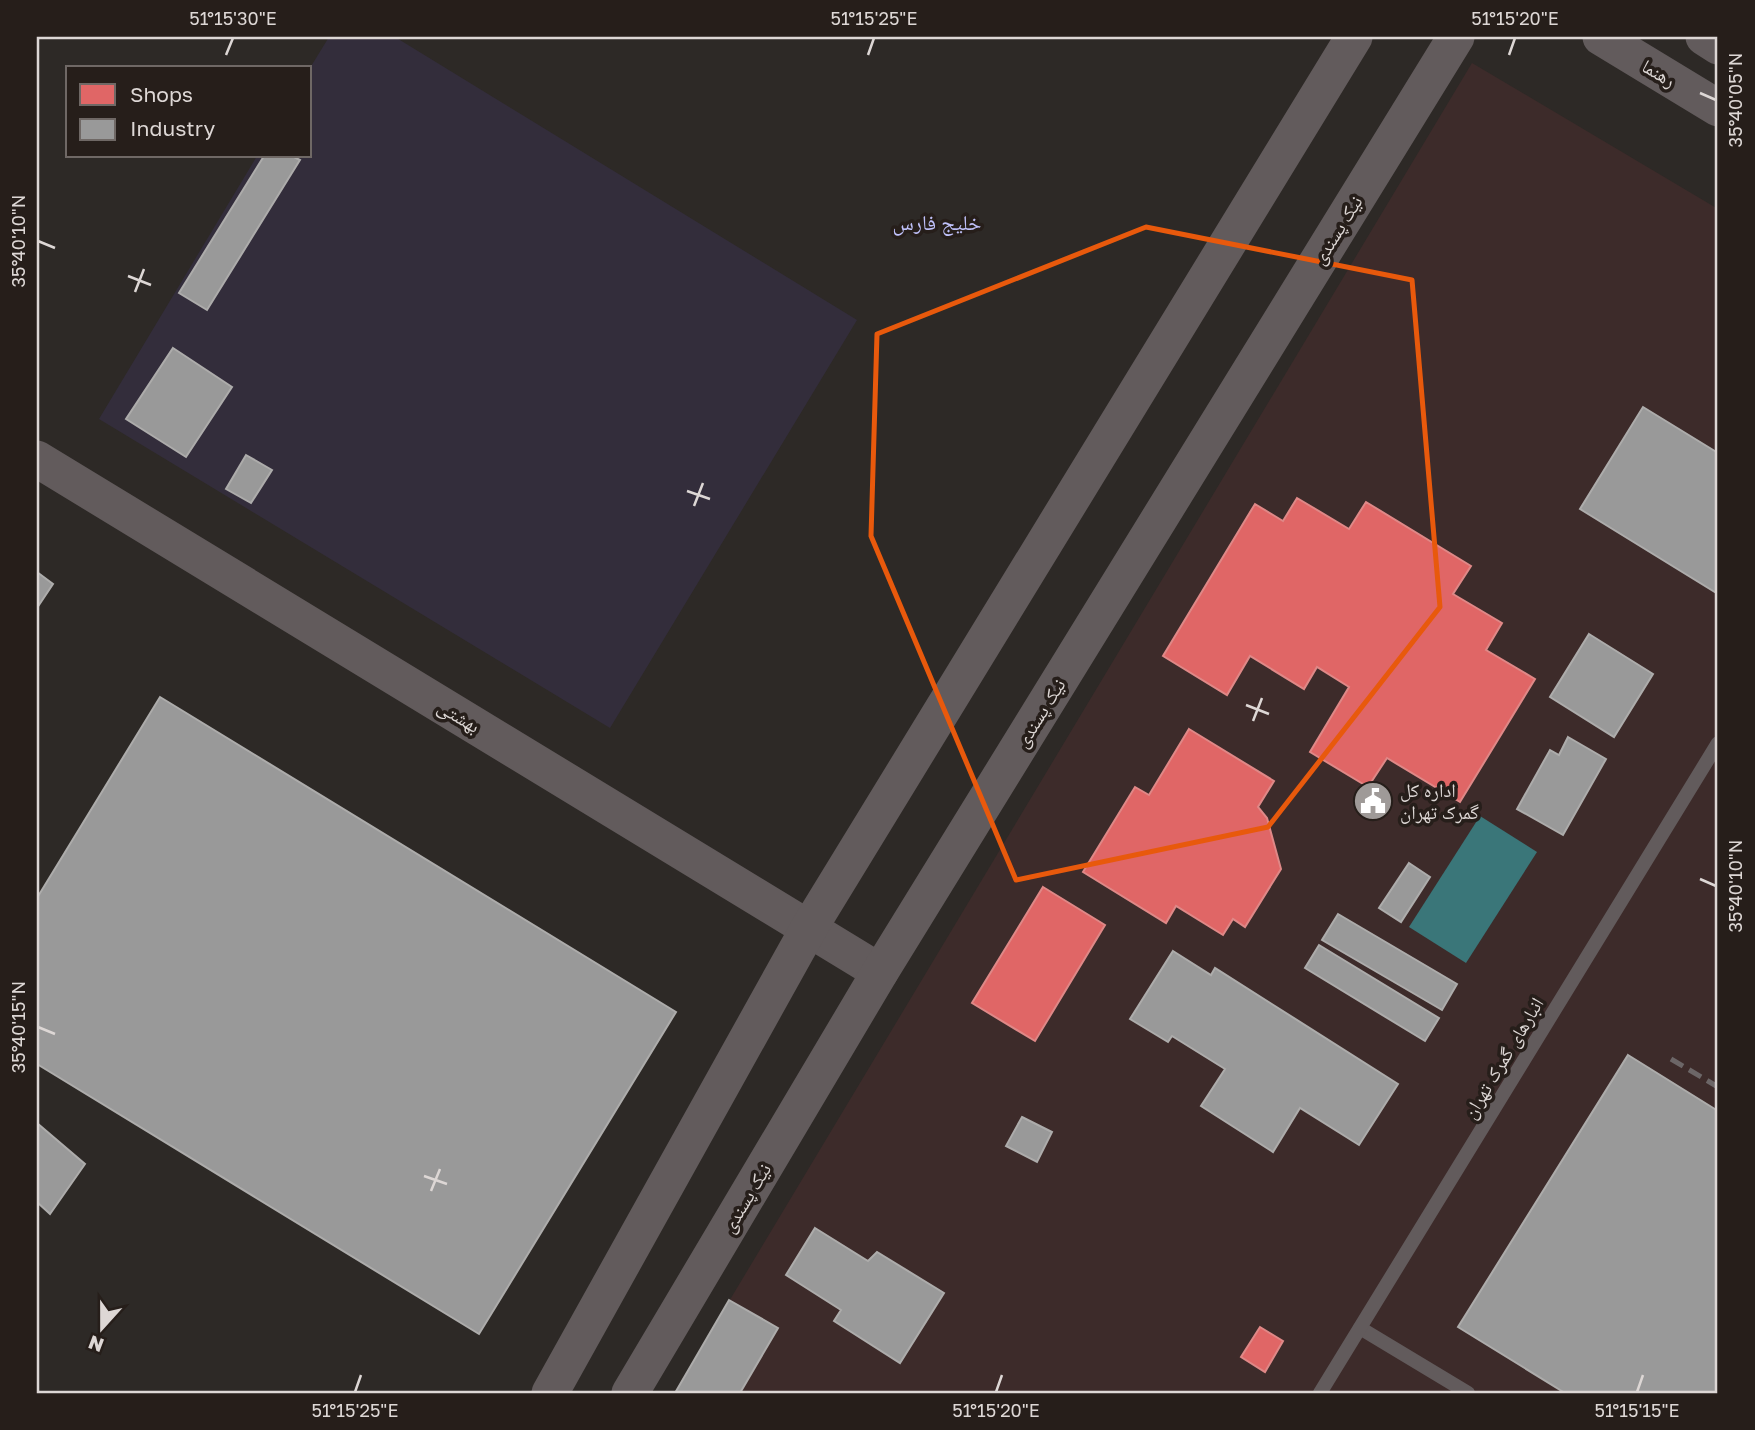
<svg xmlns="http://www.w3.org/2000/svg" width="1755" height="1430" font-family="'Golos Text','Noto Naskh Arabic',sans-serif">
  <rect width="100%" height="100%" fill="#2d2926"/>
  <polygon fill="#3d2b2a" points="1472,63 1718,209 1718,1393 674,1393"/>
  <polygon fill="#332d3b" points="329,37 395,37 857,320 610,728 99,419 257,156 310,156 310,68"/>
  <polygon fill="#3a7679" points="1480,816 1537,852 1466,963 1409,927"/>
  <g fill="#e06666" stroke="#df8887" stroke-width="2">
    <polygon points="1297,498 1349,529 1366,502 1471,566 1453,594 1502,623 1486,650 1535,679 1460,802 1387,758 1368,787 1310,752 1349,687 1317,667 1304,689 1250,656 1227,695 1163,656 1255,504 1283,521"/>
    <polygon points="1189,729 1274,781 1258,807 1267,818 1281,869 1245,927 1233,919 1223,935 1176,906 1166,923 1083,872 1135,787 1149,795"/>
    <polygon points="1043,887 1105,925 1035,1041 972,1003"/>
    <polygon points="1260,1327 1283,1341 1265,1372 1241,1357"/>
  </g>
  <g fill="#999" stroke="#adacab" stroke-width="2">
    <polygon points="264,156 292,156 300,160 207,310 179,293"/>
    <polygon points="173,348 232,387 186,457 126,419"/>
    <polygon points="1643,407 1718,453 1718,594 1580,509"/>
    <polygon points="246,455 272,470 251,503 226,489"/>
    <polygon points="37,572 53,584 37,608"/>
    <polygon points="1589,634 1653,674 1614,737 1550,697"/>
    <polygon points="160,697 676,1012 479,1334 37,1064 37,898"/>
    <polygon points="1568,737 1606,759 1563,835 1517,809 1550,750 1559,755"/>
    <polygon points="1409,863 1430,877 1401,922 1379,908"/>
    <polygon points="1338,914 1457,984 1442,1010 1322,940"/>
    <polygon points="1319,945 1439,1018 1425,1041 1305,968"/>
    <polygon points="1173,951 1211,975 1215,968 1398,1084 1359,1145 1300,1108 1273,1152 1201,1106 1225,1069 1172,1036 1168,1042 1130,1019"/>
    <polygon points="1628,1055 1718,1111 1718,1393 1565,1393 1458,1327"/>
    <polygon points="1022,1117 1052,1132 1037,1162 1006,1146"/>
    <polygon points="37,1123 85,1164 50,1214 37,1202"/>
    <polygon points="815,1228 868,1261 877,1252 944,1293 900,1363 834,1321 841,1310 786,1275"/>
    <polygon points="729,1300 778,1328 740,1393 675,1393"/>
  </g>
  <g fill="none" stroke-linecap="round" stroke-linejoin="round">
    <g stroke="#625b5c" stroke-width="14">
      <polyline points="1360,1328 1468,1393"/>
      <polyline points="1320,1393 1718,743"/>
    </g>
    <g stroke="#625b5c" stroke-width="37">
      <polyline points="1601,37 1718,108"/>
      <polyline points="1704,37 1718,46"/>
      <polyline points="37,459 880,972"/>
      <polyline points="550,1393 809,928 1354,37"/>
      <polyline points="630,1393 880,972 1456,37"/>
    </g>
    <polyline stroke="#6c6667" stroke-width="5" stroke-dasharray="14 7" stroke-linecap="butt" points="1671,1059 1718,1087"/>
  </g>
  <path fill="none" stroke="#e8590c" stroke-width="5" stroke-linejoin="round" d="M1146 227 1412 280 1440 607 1268 827 1016 880 871 536 877 334Z"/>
  <path fill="none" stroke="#ddd7d5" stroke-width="2.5" d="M226 55 233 38M868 55 874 38M1509 55 1515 38M1700 93 1716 100M38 241 55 248M128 276 151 285M135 292 144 269M687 491 710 499M694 506 703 483M1246 705 1269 714M1253 721 1262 698M1700 879 1716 886M38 1027 55 1034M424 1176 447 1184M431 1191 440 1169M355 1392 361 1375M996 1392 1002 1375M1637 1392 1643 1375"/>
  <defs>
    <g id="civic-disc" transform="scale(2.0125)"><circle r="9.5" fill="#9f9a98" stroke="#261e1a"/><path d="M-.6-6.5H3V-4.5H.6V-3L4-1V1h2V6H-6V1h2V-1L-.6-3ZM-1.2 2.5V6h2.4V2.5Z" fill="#fff"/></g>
  </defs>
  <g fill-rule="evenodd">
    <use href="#civic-disc" x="1373" y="801"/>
  </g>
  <g text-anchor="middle" stroke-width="7" stroke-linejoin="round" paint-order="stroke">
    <g font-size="19" fill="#ddd7d5" stroke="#261e1a">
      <text transform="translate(1659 73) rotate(31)" y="7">رهنما</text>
      <text transform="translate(1337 230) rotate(-58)" y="7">نیک پسندی</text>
      <text transform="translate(1040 713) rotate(-58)" y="7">نیک پسندی</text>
      <text transform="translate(459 716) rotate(31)" y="7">بهشتی</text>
      <text transform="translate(1503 1058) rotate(-59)" y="7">انبارهای گمرک تهران</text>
      <text transform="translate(746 1198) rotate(-59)" y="7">نیک پسندی</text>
    </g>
    <g font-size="19" fill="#ddd7d5" stroke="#261e1a" text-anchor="start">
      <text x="1400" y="797">اداره کل<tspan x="1400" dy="22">گمرک تهران</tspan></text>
    </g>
    <g font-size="21" fill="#bfc0f9" stroke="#261e1a">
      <text x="937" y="230">خلیج فارس</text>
    </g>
  </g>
  <rect width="1755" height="1430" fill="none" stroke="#261e1a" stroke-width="77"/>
  <rect x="66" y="66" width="245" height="91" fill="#261e1a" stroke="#6f6865" stroke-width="2"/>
  <rect x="80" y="84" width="35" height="21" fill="#e06666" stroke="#6f6865" stroke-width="2"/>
  <text x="130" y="102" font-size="21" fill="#ddd7d5">Shops</text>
  <rect x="80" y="119" width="35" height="21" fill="#999999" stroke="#6f6865" stroke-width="2"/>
  <text x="130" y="136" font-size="21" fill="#ddd7d5">Industry</text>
  <g transform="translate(102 1328) rotate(201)" stroke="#261e1a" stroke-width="5" paint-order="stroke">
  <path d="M0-5L12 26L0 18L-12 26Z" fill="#ddd7d5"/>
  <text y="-10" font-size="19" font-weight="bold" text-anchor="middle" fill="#ddd7d5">N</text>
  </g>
  <rect x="38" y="38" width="1678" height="1354" fill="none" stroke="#ddd7d5" stroke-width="2.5"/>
  <g font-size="18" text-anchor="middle" fill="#ddd7d5">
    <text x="233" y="25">51°15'30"E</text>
    <text x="874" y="25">51°15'25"E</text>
    <text x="1515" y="25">51°15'20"E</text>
    <text transform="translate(1736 100) rotate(-90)" y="6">35°40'05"N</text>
    <text transform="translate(19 241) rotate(-90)" y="6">35°40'10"N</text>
    <text transform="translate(1736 886) rotate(-90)" y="6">35°40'10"N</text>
    <text transform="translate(19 1027) rotate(-90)" y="6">35°40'15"N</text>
    <text x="355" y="1417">51°15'25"E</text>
    <text x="996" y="1417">51°15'20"E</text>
    <text x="1637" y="1417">51°15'15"E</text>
  </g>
</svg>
